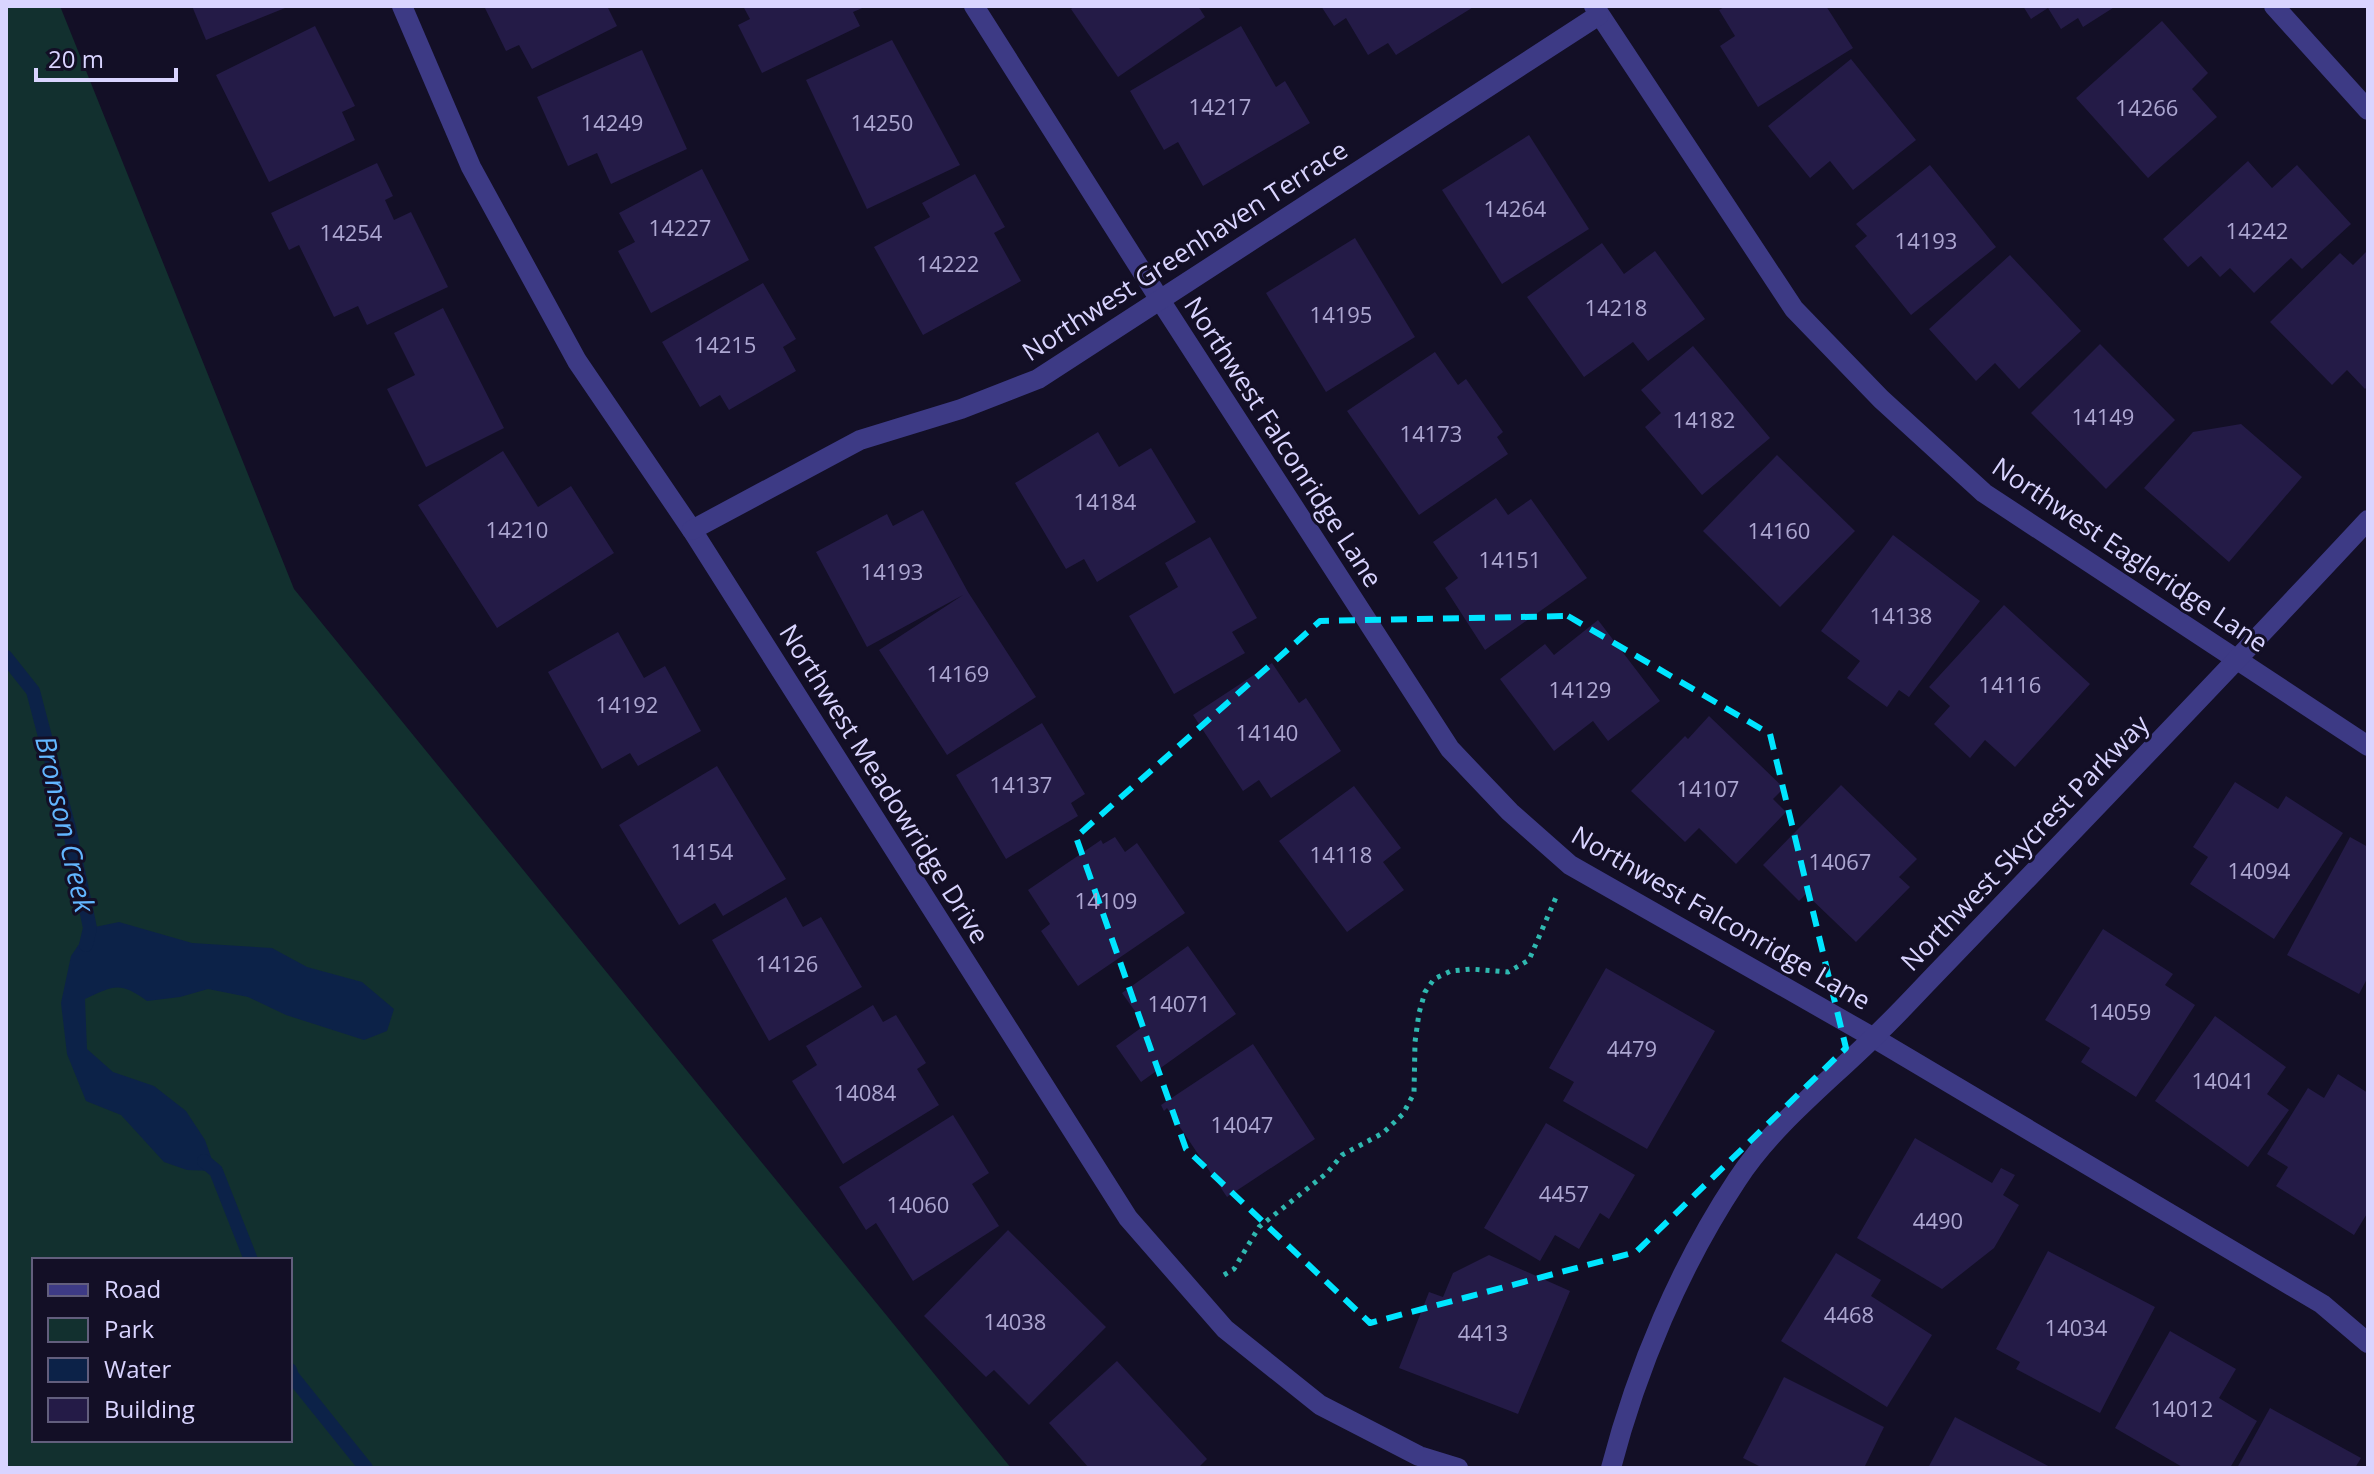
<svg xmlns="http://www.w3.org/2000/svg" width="2374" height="1474" font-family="'Open Sans',sans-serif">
  <rect width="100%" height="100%" fill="#130f26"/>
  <path fill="#12302f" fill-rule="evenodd" d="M6 6H60L294 589 1011 1468H6ZM34 1260H290V1440H34Z"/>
  <path fill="#0c2248" d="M119 922 192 943 272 948 307 967 362 982 394 1009 387 1031 364 1040 286 1015 248 997 208 989 180 997 147 1001C119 981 114 986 85 999L87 1049 113 1072 154 1086 186 1111 205 1140 216 1171 187 1170 164 1162 121 1115 86 1101 67 1054 61 1003 71 956 90 928Z"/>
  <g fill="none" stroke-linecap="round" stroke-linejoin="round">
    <g stroke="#0c2248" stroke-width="14">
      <polyline points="6,657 33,691 69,828 90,928 86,945"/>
      <polyline points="204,1161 216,1171 251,1260"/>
      <polyline points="290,1370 292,1376 366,1468"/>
    </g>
  </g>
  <g fill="#241b47">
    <polygon points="192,6 290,6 206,40"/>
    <polygon points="484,6 607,6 617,26 532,69 519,45 506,51"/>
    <polygon points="743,6 867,6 853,12 860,26 762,73 738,25 750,19"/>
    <polygon points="1075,6 1198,6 1205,17 1118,77 1071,9"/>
    <polygon points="1321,6 1475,6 1396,55 1388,43 1368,55 1346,18 1334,26"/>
    <polygon points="1726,6 1826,6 1853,48 1758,107 1720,46 1735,36 1719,10"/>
    <polygon points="2023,6 2116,6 2083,27 2078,18 2061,29 2048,8 2031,19"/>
    <polygon points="2162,21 2208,73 2192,89 2217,117 2148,178 2076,98"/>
    <polygon points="315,26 355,106 342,112 355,140 269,182 216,75"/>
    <polygon points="1241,26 1276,87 1285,81 1310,123 1203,186 1178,142 1164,150 1130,91"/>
    <polygon points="892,40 960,165 867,209 806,80"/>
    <polygon points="642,50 687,149 611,184 597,153 568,166 537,97"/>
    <polygon points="1851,59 1916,140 1853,190 1830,161 1810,178 1768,126"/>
    <polygon points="1529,135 1589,229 1502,284 1442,190"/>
    <polygon points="2248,161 2272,188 2297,165 2351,224 2302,269 2291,258 2254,293 2230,268 2220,277 2201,256 2188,267 2163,239"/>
    <polygon points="377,163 393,196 385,200 394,220 411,212 448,287 367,325 358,306 334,317 299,245 289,250 271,213"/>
    <polygon points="1930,165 1996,247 1911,315 1855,246 1867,236 1856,224"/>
    <polygon points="702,169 749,260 651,313 618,251 635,242 619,213"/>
    <polygon points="975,174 1005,227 994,233 1021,281 923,335 874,247 930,217 922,203"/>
    <polygon points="1355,238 1415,337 1326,392 1266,293"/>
    <polygon points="1602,243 1624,274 1655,251 1705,319 1648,361 1633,342 1584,377 1527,297"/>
    <polygon points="2366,252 2368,386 2365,389 2347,370 2332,385 2270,322 2340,253 2353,265"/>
    <polygon points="2010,255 2081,331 2019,389 1995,363 1976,381 1929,329"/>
    <polygon points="763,283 796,339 783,347 796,371 729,410 720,395 700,407 662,342"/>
    <polygon points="443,308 504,428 426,467 387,389 415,375 394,333"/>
    <polygon points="2100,344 2175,420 2106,489 2031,413"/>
    <polygon points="1693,346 1770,438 1702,495 1645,427 1661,413 1641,390"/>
    <polygon points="1435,352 1458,385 1466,379 1503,432 1497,437 1508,454 1419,515 1347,411"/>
    <polygon points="2241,424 2302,477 2229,562 2144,488 2193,432"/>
    <polygon points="1098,432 1119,467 1151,448 1196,522 1097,582 1084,559 1066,569 1015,483"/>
    <polygon points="503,451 538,507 571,486 614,553 497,628 418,505"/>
    <polygon points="1777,455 1855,531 1780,607 1703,531"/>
    <polygon points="1496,498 1508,515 1531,499 1587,578 1485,650 1445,588 1458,578 1433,542"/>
    <polygon points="923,510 968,592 1036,697 947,755 879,650 963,595 867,647 816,552 887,514 893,526"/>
    <polygon points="1893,535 1980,601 1909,697 1899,690 1887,707 1847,678 1860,661 1821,631"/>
    <polygon points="1210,537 1257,618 1232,632 1245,653 1174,694 1129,616 1178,587 1165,563"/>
    <polygon points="2004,605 2090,684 2015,767 1985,740 1970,758 1934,724 1950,706 1929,687"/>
    <polygon points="1598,620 1660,701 1608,741 1593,721 1554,751 1500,679 1545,644 1554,655"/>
    <polygon points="618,632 644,678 665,666 701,731 638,766 630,753 602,769 548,672"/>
    <polygon points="1272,663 1299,703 1306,698 1341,751 1271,798 1259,780 1243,791 1193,715"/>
    <polygon points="1709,716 1784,788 1773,799 1786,812 1736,864 1699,828 1685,842 1631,791 1685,736 1688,739"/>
    <polygon points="1042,723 1085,794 1071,803 1078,816 1006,859 956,775"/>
    <polygon points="717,766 786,879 723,916 715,903 679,925 619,825"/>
    <polygon points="2235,782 2278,809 2286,796 2343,833 2274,939 2190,884 2208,857 2193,847"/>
    <polygon points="1841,785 1917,859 1899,877 1910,887 1856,942 1806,894 1799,901 1763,865"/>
    <polygon points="1354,786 1401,848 1383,862 1404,890 1347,932 1279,841"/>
    <polygon points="1115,837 1125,852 1137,843 1185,913 1078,986 1041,931 1050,924 1028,890 1101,840 1103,844"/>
    <polygon points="2350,837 2368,847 2368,977 2359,994 2287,955"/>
    <polygon points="786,897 803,927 821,917 862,987 769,1041 712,940"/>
    <polygon points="2103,929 2173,974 2165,985 2195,1005 2136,1097 2081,1062 2090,1048 2045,1020"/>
    <polygon points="1188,946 1236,1014 1141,1082 1116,1046 1145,1025 1122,993"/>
    <polygon points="1606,968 1715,1031 1647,1149 1563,1101 1574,1082 1549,1068"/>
    <polygon points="873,1005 883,1022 896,1015 926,1063 917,1069 939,1105 843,1164 792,1081 817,1065 806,1046"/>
    <polygon points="2215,1016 2286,1067 2267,1094 2289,1110 2248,1167 2155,1101"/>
    <polygon points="1253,1044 1315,1139 1227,1197 1167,1108 1164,1111 1161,1105"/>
    <polygon points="2338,1074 2368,1093 2368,1212 2354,1235 2276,1186 2288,1167 2267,1154 2308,1088 2324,1098"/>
    <polygon points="953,1115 989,1173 972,1184 999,1226 913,1281 876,1223 866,1230 839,1187"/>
    <polygon points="1546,1123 1635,1175 1609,1219 1600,1213 1579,1249 1555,1235 1540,1261 1484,1228"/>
    <polygon points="1915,1138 1992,1183 2001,1168 2015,1175 2003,1195 2019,1205 1994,1248 1942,1289 1857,1238"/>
    <polygon points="1008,1230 1106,1327 1029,1405 994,1370 986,1377 924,1316"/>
    <polygon points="2048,1251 2155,1307 2100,1413 2016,1369 2020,1362 1996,1349"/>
    <polygon points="1836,1253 1881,1280 1871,1296 1932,1335 1887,1407 1781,1341"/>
    <polygon points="1489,1255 1570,1291 1518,1414 1399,1368 1429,1292 1443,1297 1453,1273"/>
    <polygon points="2170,1331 2236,1369 2219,1398 2257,1421 2230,1468 2184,1468 2115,1428"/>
    <polygon points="1117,1361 1207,1459 1198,1468 1089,1468 1049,1423"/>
    <polygon points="1784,1377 1884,1427 1864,1468 1763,1468 1743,1458"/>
    <polygon points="2270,1408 2361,1458 2355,1468 2237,1468"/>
    <polygon points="1955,1417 2052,1468 1928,1468"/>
  </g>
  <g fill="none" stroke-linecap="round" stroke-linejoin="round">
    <polyline stroke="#2fb8b0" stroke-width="5" stroke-dasharray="4 6" stroke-linecap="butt" points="1224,1275 1234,1269 1259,1227 1327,1173 1342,1155 1383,1133 1403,1114 1414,1093 1415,1042 1419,1013 1425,992 1434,979 1451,971 1471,969 1508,972 1529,960 1557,895"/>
    <g stroke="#3d3a85" stroke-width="20">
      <polyline points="402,6 471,167 577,361 692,530 1128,1218 1225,1329 1320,1405 1419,1456 1458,1468"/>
      <polyline points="974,6 1160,300 1450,749 1510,812 1570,865 1874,1038 2322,1304 2368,1343"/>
      <polyline points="1594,6 1794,309 1881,399 1984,493 2368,746"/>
      <polyline points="2274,6 2368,110"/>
      <polyline points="692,530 860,440 961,409 1038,379 1599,15"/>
      <path d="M1611 1468C1637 1368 1680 1266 1737 1180 1773 1125 1826 1084 1873 1038 1891 1021 1908 1003 1925 985 2073 831 2222 677 2368 520"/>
    </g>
  </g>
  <path fill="none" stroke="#00e5ff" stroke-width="6" stroke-dasharray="16 10" stroke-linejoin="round" d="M1568 616 1770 734 1846 1048 1636 1252 1370 1323 1186 1149 1076 837 1320 621Z"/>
  <g text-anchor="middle" stroke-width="6" stroke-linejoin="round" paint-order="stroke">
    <g font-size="22" fill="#aca6d1">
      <text x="1220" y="115">14217</text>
      <text x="2147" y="116">14266</text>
      <text x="612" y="131">14249</text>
      <text x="882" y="131">14250</text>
      <text x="1515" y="217">14264</text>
      <text x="680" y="236">14227</text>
      <text x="2257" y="239">14242</text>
      <text x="351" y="241">14254</text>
      <text x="1926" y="249">14193</text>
      <text x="948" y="272">14222</text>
      <text x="1616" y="316">14218</text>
      <text x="1341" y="323">14195</text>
      <text x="725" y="353">14215</text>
      <text x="2103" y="425">14149</text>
      <text x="1704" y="428">14182</text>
      <text x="1431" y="442">14173</text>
      <text x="1105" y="510">14184</text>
      <text x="517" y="538">14210</text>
      <text x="1779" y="539">14160</text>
      <text x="1510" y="568">14151</text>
      <text x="892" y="580">14193</text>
      <text x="1901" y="624">14138</text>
      <text x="958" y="682">14169</text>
      <text x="2010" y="693">14116</text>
      <text x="1580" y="698">14129</text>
      <text x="627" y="713">14192</text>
      <text x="1267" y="741">14140</text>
      <text x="1021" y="793">14137</text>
      <text x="1708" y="797">14107</text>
      <text x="702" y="860">14154</text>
      <text x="1341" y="863">14118</text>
      <text x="1840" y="870">14067</text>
      <text x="2259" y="879">14094</text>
      <text x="1106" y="909">14109</text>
      <text x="787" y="972">14126</text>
      <text x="1179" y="1012">14071</text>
      <text x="2120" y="1020">14059</text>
      <text x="1632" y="1057">4479</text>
      <text x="2223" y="1089">14041</text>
      <text x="865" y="1101">14084</text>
      <text x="1242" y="1133">14047</text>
      <text x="1564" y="1202">4457</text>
      <text x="918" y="1213">14060</text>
      <text x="1938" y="1229">4490</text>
      <text x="1849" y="1323">4468</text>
      <text x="1015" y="1330">14038</text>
      <text x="2076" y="1336">14034</text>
      <text x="1483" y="1341">4413</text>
      <text x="2182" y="1417">14012</text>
    </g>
    <g font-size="26" fill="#d9d4ff" stroke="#130f26">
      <text transform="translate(1185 251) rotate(-33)" y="9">Northwest Greenhaven Terrace</text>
      <text transform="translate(1283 442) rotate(57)" y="9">Northwest Falconridge Lane</text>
      <text transform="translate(2130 555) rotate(34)" y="9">Northwest Eagleridge Lane</text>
      <text transform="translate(884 784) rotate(58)" y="9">Northwest Meadowridge Drive</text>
      <text transform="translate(2025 843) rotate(-46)" y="9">Northwest Skycrest Parkway</text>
      <text transform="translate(1721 918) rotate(30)" y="9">Northwest Falconridge Lane</text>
    </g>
    <g font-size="28" font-style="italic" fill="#62b6ff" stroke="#130f26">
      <text transform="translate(65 824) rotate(77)" y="10">Bronson Creek</text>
    </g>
  </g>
  <rect width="2374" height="1474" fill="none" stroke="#d9d4ff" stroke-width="16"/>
  <rect x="32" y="1258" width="260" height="184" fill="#130f26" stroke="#625e7d" stroke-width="2"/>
  <rect x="48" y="1284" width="40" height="12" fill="#3d3a85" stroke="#625e7d" stroke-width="2"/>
  <text x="104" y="1298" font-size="24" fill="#d9d4ff">Road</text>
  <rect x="48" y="1318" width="40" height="24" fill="#12302f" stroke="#625e7d" stroke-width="2"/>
  <text x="104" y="1338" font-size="24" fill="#d9d4ff">Park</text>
  <rect x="48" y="1358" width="40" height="24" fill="#0c2248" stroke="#625e7d" stroke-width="2"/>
  <text x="104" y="1378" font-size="24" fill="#d9d4ff">Water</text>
  <rect x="48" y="1398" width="40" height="24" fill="#241b47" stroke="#625e7d" stroke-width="2"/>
  <text x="104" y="1418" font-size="24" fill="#d9d4ff">Building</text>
  <path d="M36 68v12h140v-12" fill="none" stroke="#d9d4ff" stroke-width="4"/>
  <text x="48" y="68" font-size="24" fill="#d9d4ff" stroke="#130f26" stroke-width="6" paint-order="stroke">20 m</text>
</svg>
